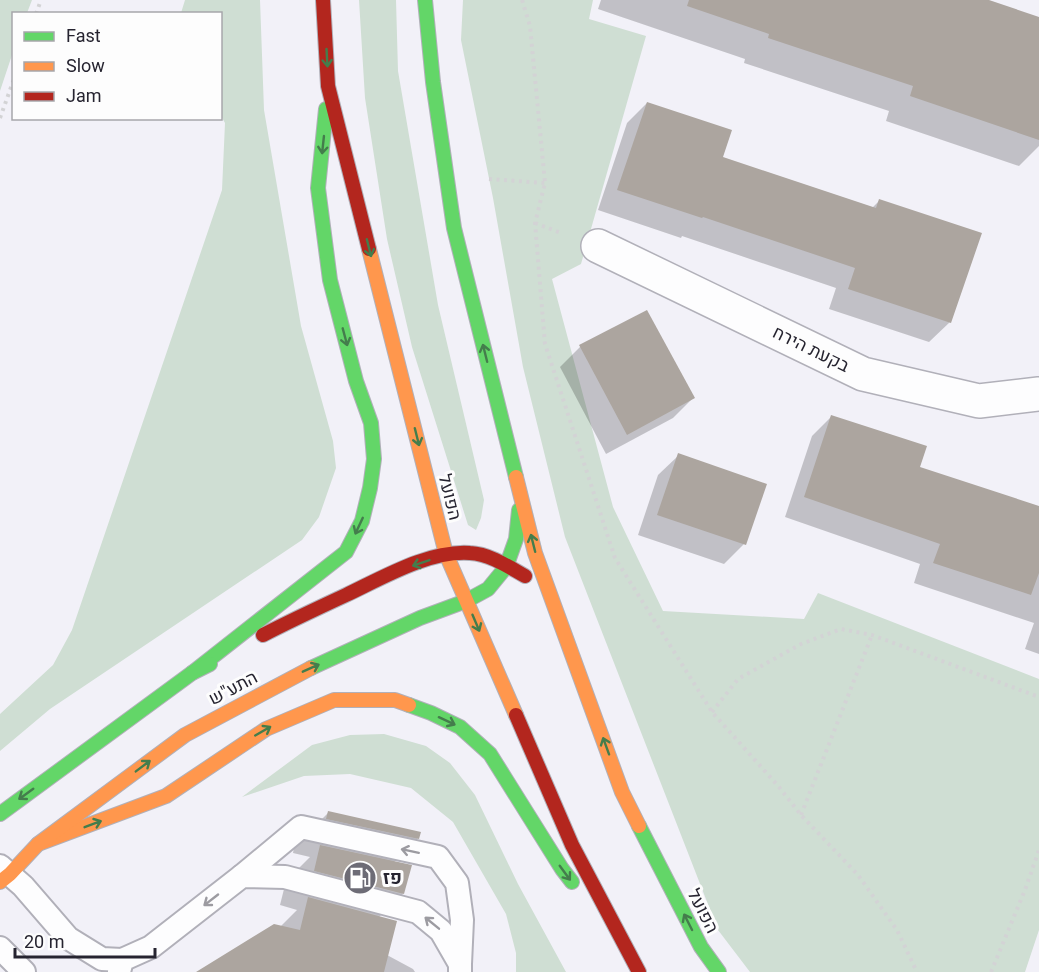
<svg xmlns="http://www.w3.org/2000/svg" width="1039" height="972" font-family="Roboto,Heebo,sans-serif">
  <rect width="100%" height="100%" fill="#f2f1f8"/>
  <g fill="#cfded3">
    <polygon points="0,0 32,0 27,13 14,14 13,52 0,91"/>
    <polygon points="185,0 260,0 264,110 301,326 333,441 336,468 319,517 302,540 50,709 0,751 0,714 53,665 72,630 222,190 225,123 220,114 220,14 181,13"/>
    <polygon points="359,0 396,0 398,71 438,305 484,500 481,518 476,530 468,525 412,347 387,239 365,98"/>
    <polygon points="463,0 593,0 589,19 646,36 581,264 552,279 613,507 663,611 804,619 818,593 1039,679 1039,930 1025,972 750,972 718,930 565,537 523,367 493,198 461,40"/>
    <polygon points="384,734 426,746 450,763 475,795 518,884 566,972 516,972 516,953 506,914 453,822 411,788 350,774 304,776 242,797 312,745 350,735"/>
  </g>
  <g fill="#0003">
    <polygon points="601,0 984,0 1039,18 1039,146 1019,166 886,121 889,111 744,63 745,59 598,9"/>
    <polygon points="647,103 721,158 872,208 879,201 950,322 929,342 829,309 836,288 682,236 681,238 598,210 627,123"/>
    <polygon points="646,312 693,398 673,418 606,454 560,367 580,347"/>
    <polygon points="832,416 919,468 1039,508 1039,654 1025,649 1034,623 914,583 920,564 785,517 812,436"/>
    <polygon points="679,455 744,544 724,564 638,535 658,475"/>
    <polygon points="329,812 418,838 393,863 403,894 379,917 387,955 413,969 415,972 202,972 280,927 297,910 280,905 286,881 310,857 293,853 294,847"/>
  </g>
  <g fill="#aca59f">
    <polygon points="689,0 989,0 1039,17 1039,140 910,96 913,86 768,38 769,34 687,6"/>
    <polygon points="647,102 732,130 723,157 876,208 879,199 982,233 951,323 848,289 855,268 703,217 702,218 617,190"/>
    <polygon points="647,310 695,398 627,435 579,345"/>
    <polygon points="831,415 927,446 920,467 1039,506 1039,573 1031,595 933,563 940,544 804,497"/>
    <polygon points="678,453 767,484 746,545 657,515"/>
    <polygon points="328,811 421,832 419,839 326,819"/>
    <polygon points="320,845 412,865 404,894 314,871"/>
    <polygon points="308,897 397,921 384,972 196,972 274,924 300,930"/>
  </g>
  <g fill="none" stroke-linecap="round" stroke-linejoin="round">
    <g stroke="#b1b0b9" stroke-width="26">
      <g id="lane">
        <polyline points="0,866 23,886 68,938 102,959 122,960"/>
        <polyline points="242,876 301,827 438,857 457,883 462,920 460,964"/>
        <polyline points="0,948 24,972"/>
        <polyline points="119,972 122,960 151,947 242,876 285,877 418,912 441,931 460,964 460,972"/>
      </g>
    </g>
    <g stroke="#b1b0b9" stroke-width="36">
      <polyline id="street" points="598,246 863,374 979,401 1039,394"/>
    </g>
    <g stroke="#b1b0b9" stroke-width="16">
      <g id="fast">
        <polyline points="425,0 433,82 454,228 516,477"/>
        <polyline points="311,668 420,618 466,601 488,589 506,567 516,539 519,510"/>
        <polyline points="192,673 346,552 362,521 370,488 374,459 371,423 356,381 330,280 318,188 326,109"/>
        <polyline points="409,705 431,713 460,727 490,754 562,869 572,882"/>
        <polyline points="0,814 192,673 210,664"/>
        <polyline points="639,826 701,947 719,972"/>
      </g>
    </g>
    <g stroke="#b1b0b9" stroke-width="16">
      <g id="slow">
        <polyline points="369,249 446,554 516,715"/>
        <polyline points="516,477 535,553 622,792 639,826"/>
        <polyline points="38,844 166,796 266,729 334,700 395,700 409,705"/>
        <polyline points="0,882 10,874 38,844 185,735 311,668"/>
      </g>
    </g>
    <g stroke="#b1b0b9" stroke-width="16">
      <g id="jam">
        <polyline points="323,0 328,86 369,249"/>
        <path d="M263 635C290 621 318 608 346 595 382 578 429 550 470 553 490 554 509 567 525 576"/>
        <polyline points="516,715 572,845 639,972"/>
      </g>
    </g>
    <g stroke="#d3d3d5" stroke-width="4" stroke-dasharray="3 4.5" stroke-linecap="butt">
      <polyline points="522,0 530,26 545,183 535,223 545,344 615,558 712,712 779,787 801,815 858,875 897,930 917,972"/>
      <polyline points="36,14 41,0"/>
      <polyline points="0,118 14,79"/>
      <polyline points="489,179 545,183"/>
      <polyline points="535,223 561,233"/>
      <polyline points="712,712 738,679 801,644 841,629 872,635 1039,697"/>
      <polyline points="801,815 872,635"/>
      <polyline points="991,972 1025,890 1039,850"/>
    </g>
    <use href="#lane" stroke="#fdfdfe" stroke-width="22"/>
    <use href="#street" stroke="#fdfdfe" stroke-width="33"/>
    <use href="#fast" stroke="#63d668" stroke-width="14"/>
    <use href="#slow" stroke="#ff974d" stroke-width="14"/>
    <use href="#jam" stroke="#b3261e" stroke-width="14"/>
  </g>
  <defs><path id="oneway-shaft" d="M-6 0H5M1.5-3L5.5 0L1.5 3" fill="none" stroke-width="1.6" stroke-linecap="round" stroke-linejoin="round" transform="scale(1.5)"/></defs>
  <g stroke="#447d4c">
    <use href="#oneway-shaft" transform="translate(327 58) rotate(87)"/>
    <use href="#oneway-shaft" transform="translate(323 145) rotate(96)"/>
    <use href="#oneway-shaft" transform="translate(369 248) rotate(76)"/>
    <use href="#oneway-shaft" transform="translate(345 337) rotate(75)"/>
    <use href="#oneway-shaft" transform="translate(485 353) rotate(-104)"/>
    <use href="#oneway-shaft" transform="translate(417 437) rotate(76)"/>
    <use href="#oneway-shaft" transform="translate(359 526) rotate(115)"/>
    <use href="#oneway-shaft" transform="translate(533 543) rotate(-104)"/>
    <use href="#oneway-shaft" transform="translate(421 563) rotate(161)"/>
    <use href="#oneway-shaft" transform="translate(476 623) rotate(67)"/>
    <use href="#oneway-shaft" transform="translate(311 668) rotate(-24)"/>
    <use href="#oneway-shaft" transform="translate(447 721) rotate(25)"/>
    <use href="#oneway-shaft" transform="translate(263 731) rotate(-30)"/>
    <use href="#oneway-shaft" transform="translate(606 746) rotate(-110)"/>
    <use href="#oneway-shaft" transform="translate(143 766) rotate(-37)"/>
    <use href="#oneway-shaft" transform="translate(26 794) rotate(144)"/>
    <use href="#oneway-shaft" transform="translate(93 824) rotate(-21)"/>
    <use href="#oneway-shaft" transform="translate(565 873) rotate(54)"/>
    <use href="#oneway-shaft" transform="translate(688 922) rotate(-117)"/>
  </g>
  <g stroke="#9c9ba1">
    <use href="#oneway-shaft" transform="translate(410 851) rotate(-168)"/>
    <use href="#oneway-shaft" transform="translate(211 900) rotate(142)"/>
    <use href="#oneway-shaft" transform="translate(432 923) rotate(-141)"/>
  </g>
  <defs>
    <g id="fuel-disc" transform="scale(1.725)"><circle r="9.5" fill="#6d6c76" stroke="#fdfdfd"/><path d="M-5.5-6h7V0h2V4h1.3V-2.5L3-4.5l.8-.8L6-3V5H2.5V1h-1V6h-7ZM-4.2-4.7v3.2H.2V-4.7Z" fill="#fff"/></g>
  </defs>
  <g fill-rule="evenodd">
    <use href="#fuel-disc" x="360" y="878"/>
  </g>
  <g text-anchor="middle" stroke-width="6" stroke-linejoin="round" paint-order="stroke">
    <g font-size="18" fill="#262430" stroke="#fdfdfd">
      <text transform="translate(811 349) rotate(26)" y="6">בקעת הירח</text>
      <text transform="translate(450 497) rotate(76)" y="6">הפועל</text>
      <text transform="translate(233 688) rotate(-28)" y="6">התע"ש</text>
      <text transform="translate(703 911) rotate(63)" y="6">הפועל</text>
    </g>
    <g font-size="18" font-weight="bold" fill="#262430" stroke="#fdfdfd" text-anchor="start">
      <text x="383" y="884">פז</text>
    </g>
  </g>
  <rect x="12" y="12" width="210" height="108" fill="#fdfdfd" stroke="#a7a6ab" stroke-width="1.5"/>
  <rect x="24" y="32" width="30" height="9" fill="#63d668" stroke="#a7a6ab" stroke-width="1.5"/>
  <text x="66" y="42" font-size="18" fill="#262430">Fast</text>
  <rect x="24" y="62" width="30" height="9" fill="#ff974d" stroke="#a7a6ab" stroke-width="1.5"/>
  <text x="66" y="72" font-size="18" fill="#262430">Slow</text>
  <rect x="24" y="92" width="30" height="9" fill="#b3261e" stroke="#a7a6ab" stroke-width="1.5"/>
  <text x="66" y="102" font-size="18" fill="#262430">Jam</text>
  <path d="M15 948v9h140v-9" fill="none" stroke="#262430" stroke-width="3"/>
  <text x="24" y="948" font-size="18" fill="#262430" stroke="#fdfdfd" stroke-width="4.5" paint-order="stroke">20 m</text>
</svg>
